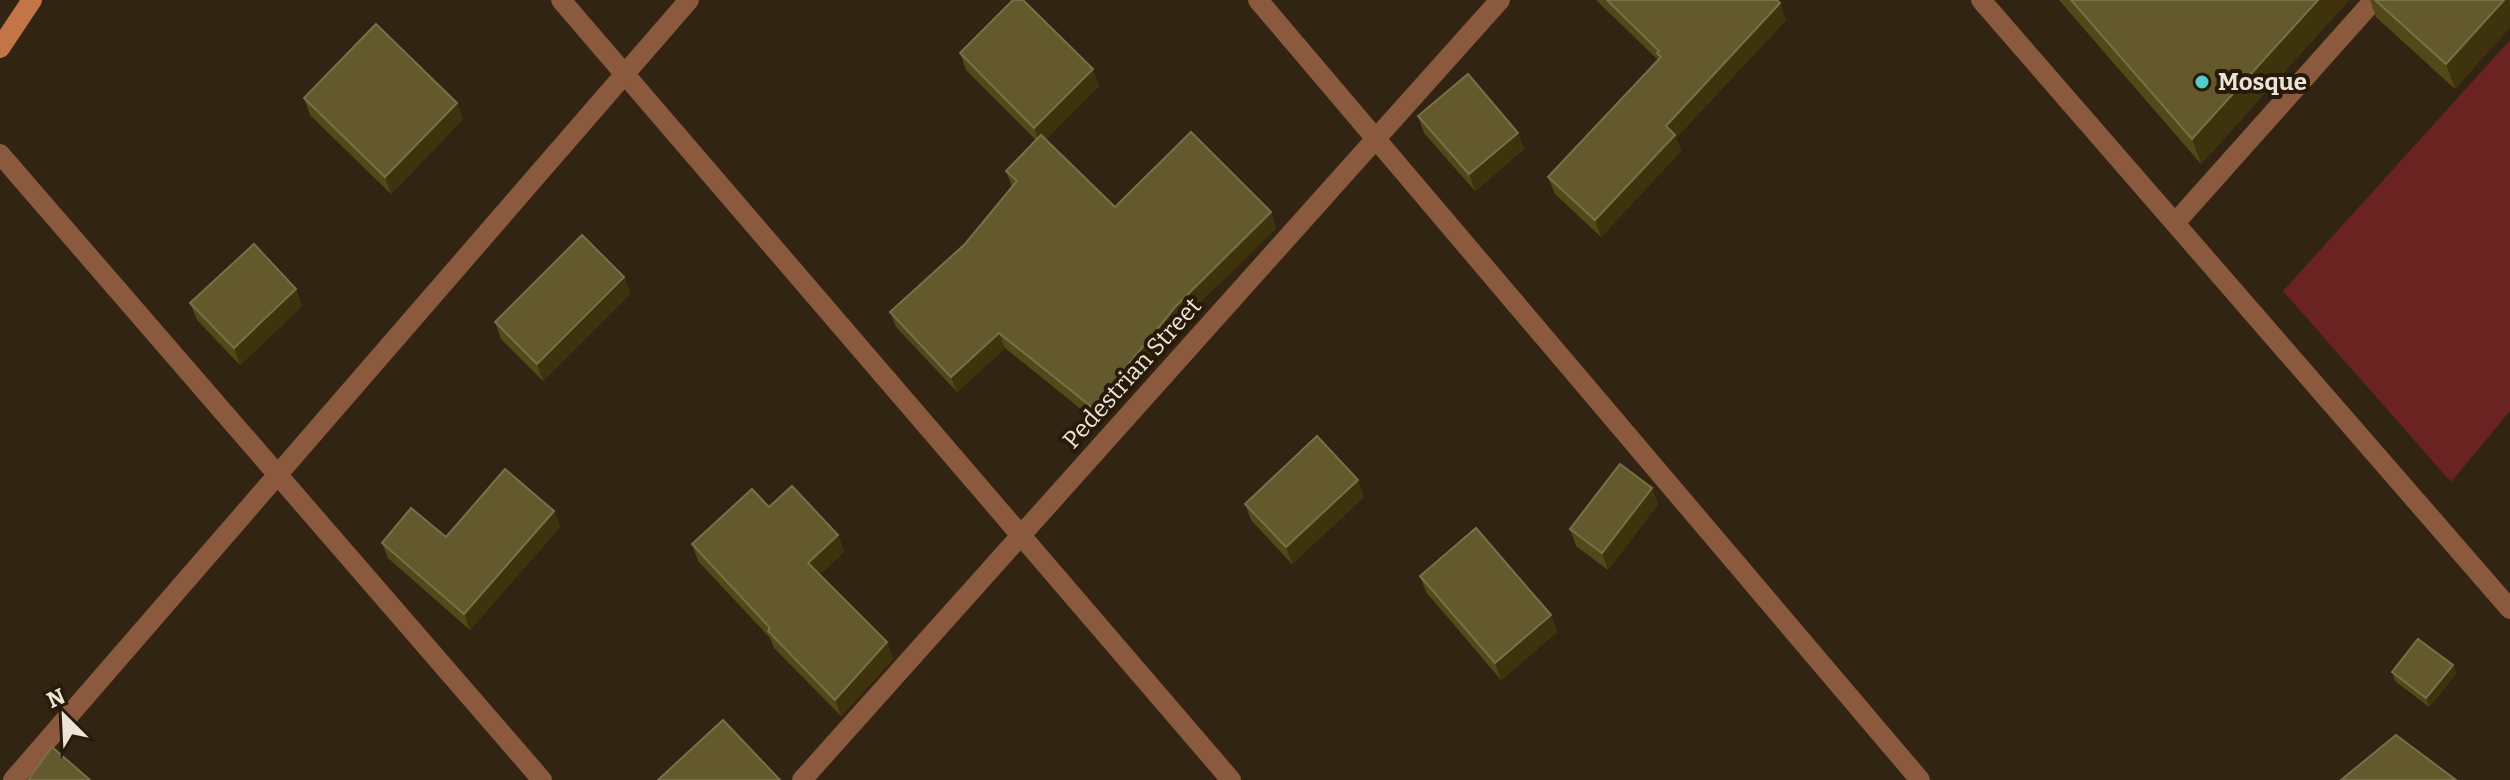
<svg xmlns="http://www.w3.org/2000/svg" width="2510" height="780" font-family="Bitter,serif">
  <rect width="100%" height="100%" fill="#312412"/>
  <polygon fill="#6b2321" points="2510,40 2510,411 2451,482 2283,291"/>
  <g fill="none" stroke-linecap="round" stroke-linejoin="round">
    <g stroke="#8b593e" stroke-width="20">
      <polyline points="2175,223 2374,0"/>
      <polyline points="802,780 1500,0"/>
    </g>
    <g stroke="#8b593e" stroke-width="20">
      <polyline points="561,0 1231,780"/>
      <polyline points="1258,0 1920,780"/>
      <polyline points="1981,0 2510,609"/>
      <polyline points="0,154 542,780"/>
      <polyline points="13,780 689,0"/>
    </g>
    <polyline stroke="#c47547" stroke-width="20" points="0,48 32,0"/>
  </g>
  <g fill="#534918">
    <polygon points="1596,0 1777,0 1786,20 1676,138 1681,151 1601,237 1555,194 1548,177 1658,60"/>
    <polygon points="2059,0 2349,0 2201,164"/>
    <polygon points="2370,0 2510,0 2455,89 2376,17"/>
    <polygon points="960,53 1099,86 1045,140 1115,207 1271,212 1276,228 1180,322 1098,423 1005,348 957,392 896,327 890,312 965,244 1012,187 1006,171 1036,140 966,70"/>
    <polygon points="304,98 463,119 391,194 310,115"/>
    <polygon points="1418,116 1518,133 1524,149 1475,191 1424,133"/>
    <polygon points="624,277 630,294 543,381 501,339 495,322"/>
    <polygon points="296,289 302,306 240,365 197,320 190,303"/>
    <polygon points="1652,488 1658,504 1608,570 1576,546 1570,529"/>
    <polygon points="1364,497 1292,564 1251,520 1245,504"/>
    <polygon points="769,507 838,535 844,552 820,574 887,642 893,659 841,716 774,648 770,638 698,561 692,544"/>
    <polygon points="554,511 560,527 470,630 388,558 382,543 446,537"/>
    <polygon points="1420,576 1551,615 1557,632 1501,680 1426,592"/>
    <polygon points="2453,665 2456,674 2429,707 2395,681 2392,672"/>
  </g>
  <g fill="#3e330d">
    <polygon points="2318,0 2349,0 2201,164 2192,139"/>
    <polygon points="2504,0 2510,0 2510,28 2455,89 2446,64"/>
    <polygon points="1780,3 1786,20 1676,138 1681,151 1601,237 1595,220 1666,126"/>
    <polygon points="1093,69 1099,86 1041,145 1034,128"/>
    <polygon points="457,103 463,119 391,194 385,177"/>
    <polygon points="1518,133 1524,149 1475,191 1469,174"/>
    <polygon points="1271,212 1276,228 1180,322 1098,423 1093,408 1175,307"/>
    <polygon points="624,277 630,294 543,381 537,364"/>
    <polygon points="296,289 302,306 240,365 234,348"/>
    <polygon points="999,333 1005,348 957,392 951,377"/>
    <polygon points="1358,480 1364,497 1292,564 1286,547"/>
    <polygon points="1652,488 1658,504 1608,570 1602,553"/>
    <polygon points="554,511 560,527 470,630 464,614"/>
    <polygon points="838,535 844,552 814,579 808,563"/>
    <polygon points="1551,615 1557,632 1501,680 1495,663"/>
    <polygon points="887,642 893,659 841,716 835,700"/>
    <polygon points="2453,665 2456,674 2429,707 2426,698"/>
  </g>
  <g fill="#63592d" stroke="#796f48" stroke-width="2">
    <polygon points="1013,0 1023,0 1093,69 1034,128 960,53"/>
    <polygon points="1607,0 1777,0 1780,3 1666,126 1675,135 1595,220 1548,177 1661,57 1657,53 1659,51"/>
    <polygon points="2071,0 2318,0 2192,139"/>
    <polygon points="2375,0 2504,0 2446,64"/>
    <polygon points="376,24 457,103 385,177 304,98"/>
    <polygon points="1468,74 1518,133 1469,174 1418,116"/>
    <polygon points="1191,132 1271,212 1175,307 1093,408 999,333 951,377 890,312 965,244 1017,181 1006,171 1041,135 1115,207"/>
    <polygon points="582,235 624,277 537,364 495,322"/>
    <polygon points="254,244 296,289 234,348 190,303"/>
    <polygon points="1317,436 1358,480 1286,547 1245,504"/>
    <polygon points="1620,464 1652,488 1602,553 1570,529"/>
    <polygon points="505,469 554,511 464,614 382,543 411,508 446,537"/>
    <polygon points="792,486 838,535 808,563 887,642 835,700 768,631 770,628 692,544 752,489 769,507"/>
    <polygon points="1476,528 1551,615 1495,663 1420,576"/>
    <polygon points="2418,639 2453,665 2426,698 2392,672"/>
    <polygon points="723,720 780,780 658,780"/>
    <polygon points="2396,735 2456,780 2341,780"/>
    <polygon points="52,747 90,780 28,780"/>
  </g>
  <circle fill="#53cdca" stroke="#271a09" stroke-width="3" cx="2202" cy="82" r="8"/>
  <g text-anchor="middle" stroke-width="8" stroke-linejoin="round" paint-order="stroke">
    <g font-size="24" font-weight="bold" fill="#ede4d9" stroke="#271a09" text-anchor="start">
      <text x="2218" y="90">Mosque</text>
    </g>
    <g font-size="24" fill="#ede4d9" stroke="#271a09">
      <text transform="translate(1132 373) rotate(-48)" y="8">Pedestrian Street</text>
    </g>
  </g>
  <g transform="translate(64 716) rotate(336)" stroke="#271a09" stroke-width="6" paint-order="stroke">
  <path d="M0-6L14 30L0 20L-14 30Z" fill="#ede4d9"/>
  <text y="-12" font-size="22" font-weight="bold" text-anchor="middle" fill="#ede4d9">N</text>
  </g>
</svg>
